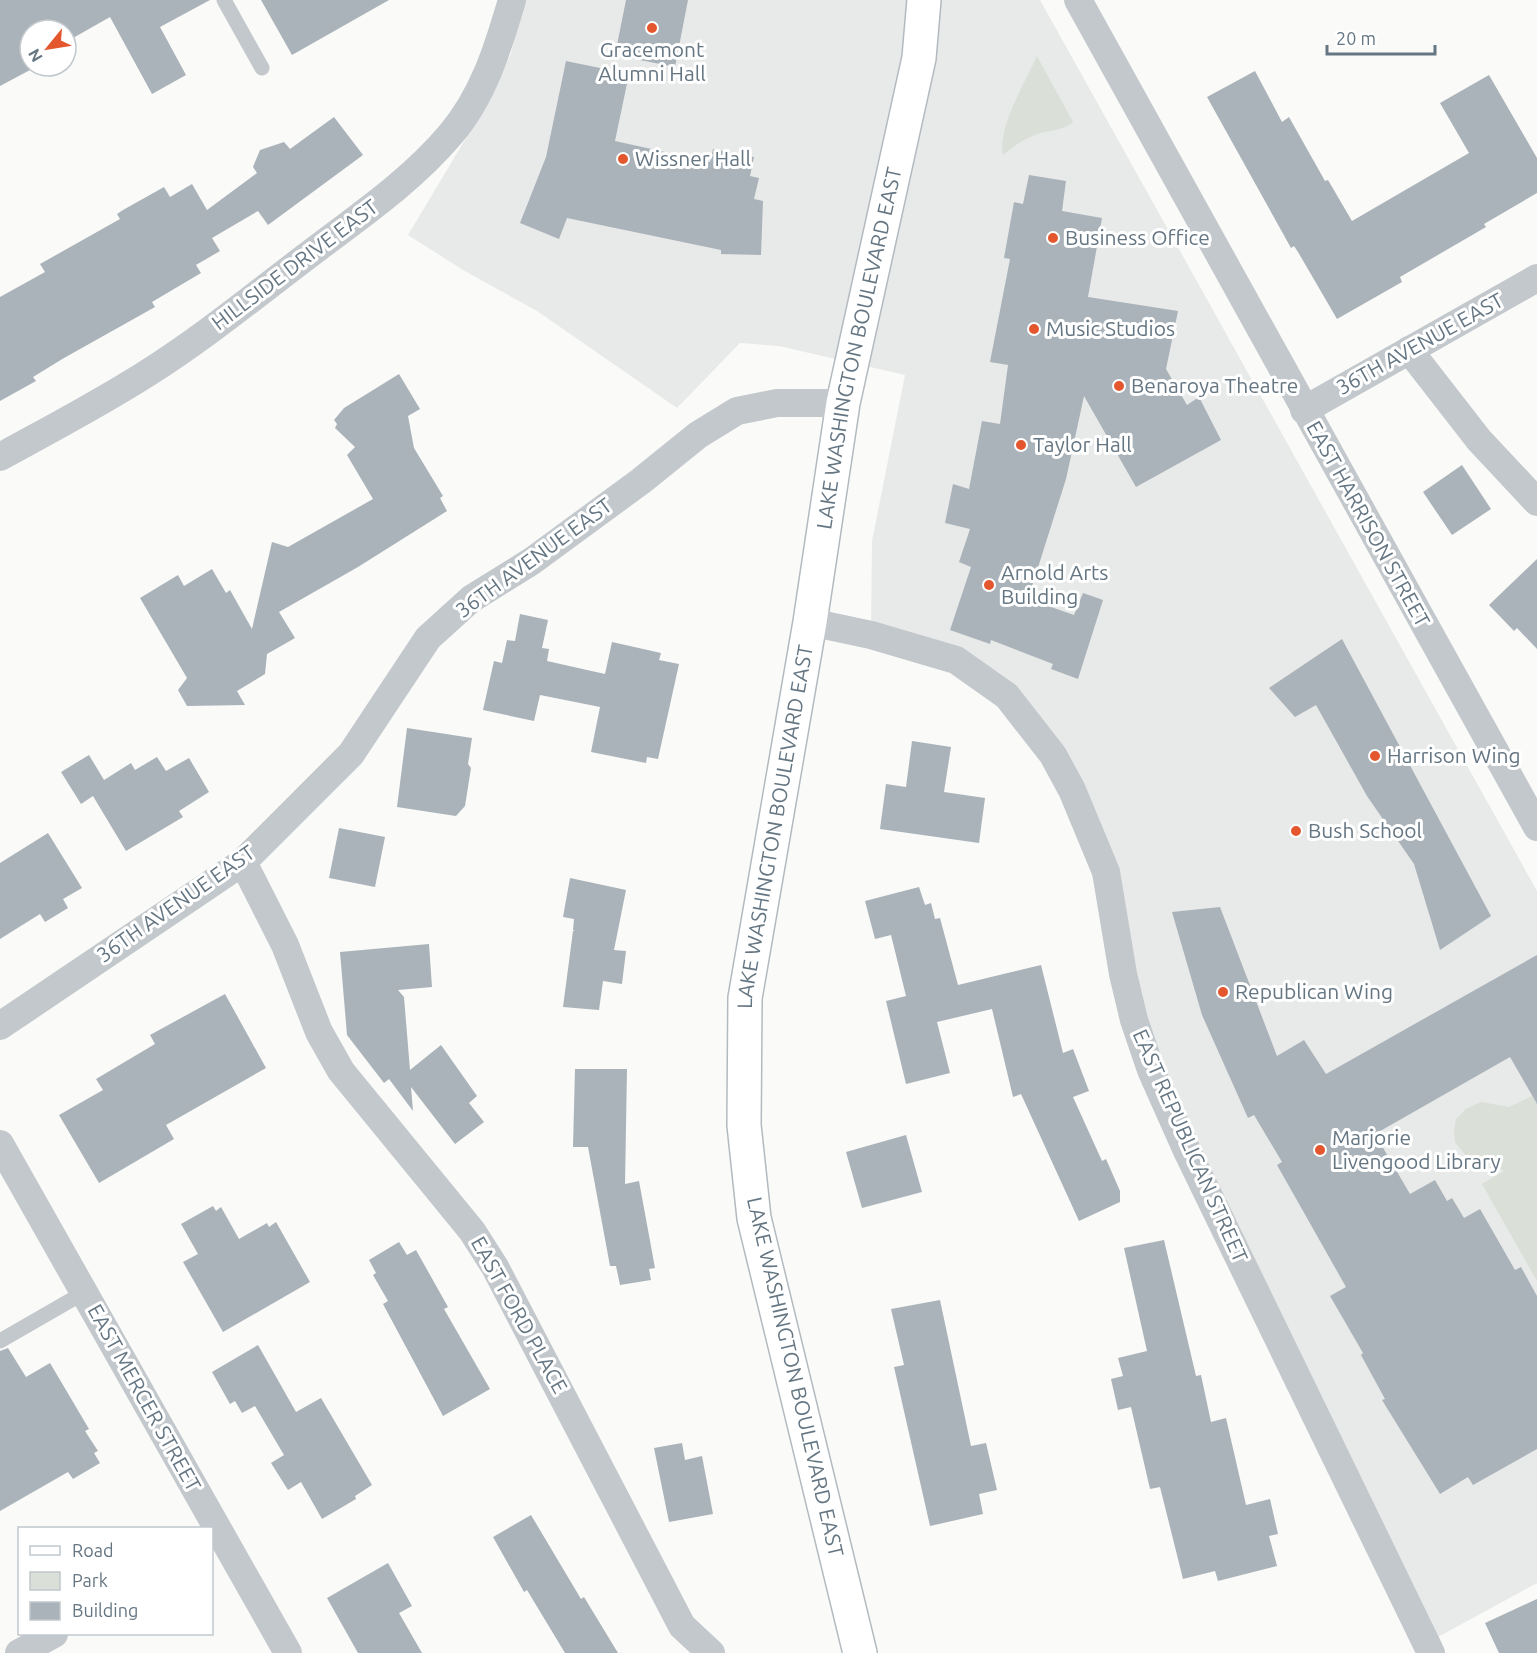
<svg xmlns="http://www.w3.org/2000/svg" width="1537" height="1653" font-family="Ubuntu,sans-serif">
  <rect width="100%" height="100%" fill="#fafaf8"/>
  <polygon fill="#e8e9e9" points="522,0 1040,0 1537,891 1537,1583 1427,1643 1151,1070 1106,872 1007,696 871,635 872,541 905,375 779,346 740,343 677,408 537,311 463,270 408,235 466,138 511,54"/>
  <g fill="#dadfd7">
    <path d="M1037 56 1073 122C1064 130 1052 130 1041 133 1026 137 1015 145 1003 155 997 128 1026 81 1037 56Z"/>
    <polygon points="1532,1096 1537,1104 1537,1281 1482,1184 1504,1171 1491,1164 1471,1162 1455,1142 1454,1130 1456,1119 1466,1109 1481,1102 1509,1107"/>
  </g>
  <g fill="#aab3b9">
    <polygon points="0,0 210,0 160,27 186,75 152,94 110,17 66,42 66,30 30,30 30,70 0,86"/>
    <polygon points="261,0 389,0 292,55"/>
    <polygon points="626,0 688,0 675,67 615,55"/>
    <polygon points="566,61 629,74 615,141 710,162 713,149 754,157 750,176 759,178 754,199 763,201 761,255 721,254 721,250 567,218 559,239 520,223 546,157"/>
    <polygon points="1255,71 1282,122 1289,117 1325,181 1328,180 1352,221 1469,153 1440,103 1489,75 1537,158 1537,193 1484,224 1486,227 1400,277 1402,282 1337,319 1298,252 1294,246 1291,248 1207,97"/>
    <polygon points="334,117 363,155 268,225 258,211 212,238 220,251 196,265 201,273 152,302 155,307 64,358 33,377 36,381 0,401 0,297 45,272 40,264 120,219 117,214 123,210 164,187 170,197 192,184 207,210 257,173 253,167 260,150 284,142 290,149"/>
    <polygon points="1029,175 1066,181 1062,211 1102,218 1088,297 1178,311 1166,369 1187,405 1199,397 1221,440 1136,487 1084,396 1066,479 1028,599 1074,615 1083,593 1103,600 1078,679 1051,669 1053,664 991,640 990,644 950,630 971,567 959,562 970,529 945,523 953,484 969,489 982,421 1000,424 1008,365 990,362 1010,259 1004,258 1014,202 1023,204"/>
    <polygon points="399,374 420,409 408,416 414,448 443,496 440,498 447,511 358,567 279,612 295,638 267,654 265,674 237,691 245,705 187,706 178,690 187,678 140,598 178,575 184,586 212,569 226,593 230,590 252,629 272,542 288,547 373,499 347,455 355,447 335,428 337,424 334,420 344,408"/>
    <polygon points="1462,465 1491,509 1452,535 1423,492"/>
    <polygon points="1537,559 1537,649 1517,628 1514,631 1489,605"/>
    <polygon points="520,614 548,620 542,648 549,649 547,661 605,674 612,642 661,653 659,660 679,664 658,759 647,757 646,763 591,752 600,707 540,695 534,721 483,710 494,661 502,663 507,640 515,641"/>
    <polygon points="1342,639 1491,916 1440,950 1414,864 1367,796 1316,705 1295,717 1269,688"/>
    <polygon points="407,728 472,738 468,764 471,768 465,806 456,816 397,807"/>
    <polygon points="912,741 951,747 944,792 985,798 979,843 880,829 886,784 906,787"/>
    <polygon points="89,755 104,780 131,763 135,770 157,757 166,771 189,758 209,792 179,811 183,817 126,851 93,796 81,804 61,772"/>
    <polygon points="339,828 385,837 375,887 329,878"/>
    <polygon points="48,833 82,888 63,899 68,908 45,922 40,914 0,939 0,863"/>
    <polygon points="570,878 626,890 614,950 626,951 622,984 603,981 599,1010 563,1007 573,931 575,931 573,930 574,919 563,917"/>
    <polygon points="919,887 925,905 931,903 935,919 940,918 958,985 1041,965 1063,1053 1073,1049 1089,1091 1073,1097 1102,1161 1106,1159 1120,1191 1120,1202 1079,1221 1021,1094 1013,1097 992,1009 937,1022 950,1073 906,1084 886,1001 906,996 891,935 875,939 865,901"/>
    <polygon points="1220,907 1277,1056 1304,1040 1326,1074 1537,955 1537,1104 1510,1057 1375,1134 1410,1194 1435,1180 1447,1201 1452,1198 1464,1218 1480,1209 1515,1270 1521,1267 1537,1296 1537,1449 1473,1485 1468,1477 1440,1494 1382,1400 1385,1399 1361,1355 1363,1353 1330,1296 1346,1287 1277,1165 1282,1162 1254,1115 1248,1118 1202,1015 1172,912"/>
    <polygon points="429,944 432,987 398,990 404,997 410,1070 441,1045 477,1096 469,1103 484,1122 455,1144 411,1087 413,1111 389,1079 384,1083 347,1035 340,952"/>
    <polygon points="225,994 266,1068 166,1125 174,1139 99,1183 59,1115 103,1090 96,1079 155,1044 150,1035"/>
    <polygon points="575,1069 627,1069 625,1184 639,1181 655,1268 649,1269 651,1280 620,1285 616,1266 610,1266 588,1147 573,1147"/>
    <polygon points="906,1135 922,1192 862,1208 846,1152"/>
    <polygon points="213,1206 216,1211 221,1207 239,1239 267,1223 269,1227 276,1222 310,1282 223,1332 183,1262 198,1254 181,1224"/>
    <polygon points="1164,1240 1196,1376 1201,1375 1211,1422 1226,1418 1246,1505 1270,1499 1278,1534 1269,1536 1277,1566 1218,1581 1215,1571 1183,1579 1160,1487 1150,1489 1131,1407 1118,1410 1111,1379 1123,1376 1118,1358 1147,1351 1124,1248"/>
    <polygon points="399,1242 407,1255 416,1250 448,1307 444,1309 490,1389 443,1416 383,1304 388,1301 373,1275 376,1273 369,1260"/>
    <polygon points="940,1300 971,1446 986,1443 997,1490 979,1494 983,1514 930,1526 894,1367 904,1365 891,1309"/>
    <polygon points="258,1345 296,1412 321,1398 372,1485 355,1496 356,1499 322,1519 301,1482 288,1490 271,1463 284,1455 255,1406 242,1413 235,1401 230,1404 212,1372"/>
    <polygon points="8,1348 26,1377 50,1363 89,1429 85,1431 98,1451 94,1453 100,1463 73,1479 68,1472 0,1511 0,1351"/>
    <polygon points="682,1443 685,1460 702,1456 713,1514 669,1522 654,1448"/>
    <polygon points="531,1515 581,1599 584,1597 618,1653 565,1653 527,1590 524,1592 493,1537"/>
    <polygon points="388,1563 412,1606 399,1613 422,1653 358,1653 327,1598"/>
    <polygon points="1537,1599 1537,1653 1499,1653 1485,1623"/>
  </g>
  <g fill="none" stroke-linecap="round" stroke-linejoin="round">
    <g stroke="#b3babf" stroke-width="36">
      <g id="secondary">
        <path id="s1" d="M860 1653 754 1218 744 1125 745 998 810 622 843 403 919 58 924 0"/>
      </g>
    </g>
    <g stroke="#c3c8cc" stroke-width="15">
      <polyline points="224,0 262,68"/>
      <polyline points="0,1341 85,1292"/>
    </g>
    <g stroke="#c3c8cc" stroke-width="28">
      <polyline points="1078,0 1537,827"/>
      <polyline points="1409,350 1479,440 1537,502"/>
      <polyline points="1304,410 1537,278"/>
      <path d="M0 457C49 430 99 404 146 374 205 337 259 292 315 250 361 215 412 180 450 135 483 97 498 48 512 0"/>
      <polyline points="810,622 871,635 956,660 1007,696 1053,755 1072,790 1106,872 1123,974 1134,1020 1151,1070 1188,1153 1431,1653"/>
      <polyline points="243,862 285,945 319,1032 341,1071 472,1231 495,1267 682,1626 711,1653"/>
      <polyline points="0,1026 243,862 351,754 428,638 471,599 532,561 641,481 698,435 737,411 777,403 843,403"/>
      <polyline points="0,1144 288,1653"/>
      <polyline points="19,1653 54,1634"/>
    </g>
    <use href="#secondary" stroke="#fff" stroke-width="33"/>
  </g>
  <g fill="#e4572e" stroke="#fff" stroke-width="2">
    <circle cx="652" cy="28" r="6"/>
    <circle cx="623" cy="159" r="6"/>
    <circle cx="1053" cy="238" r="6"/>
    <circle cx="1034" cy="329" r="6"/>
    <circle cx="1119" cy="386" r="6"/>
    <circle cx="1021" cy="445" r="6"/>
    <circle cx="989" cy="585" r="6"/>
    <circle cx="1375" cy="756" r="6"/>
    <circle cx="1296" cy="831" r="6"/>
    <circle cx="1223" cy="992" r="6"/>
    <circle cx="1320" cy="1150" r="6"/>
  </g>
  <g text-anchor="middle" stroke-width="6" stroke-linejoin="round" paint-order="stroke">
    <g font-size="21" fill="#657683" stroke="#fff" text-anchor="start">
      <text x="652" y="57" text-anchor="middle">Gracemont<tspan x="652" dy="24">Alumni Hall</tspan></text>
      <text x="635" y="166">Wissner Hall</text>
      <text x="1065" y="245">Business Office</text>
      <text x="1046" y="336">Music Studios</text>
      <text x="1131" y="393">Benaroya Theatre</text>
      <text x="1033" y="452">Taylor Hall</text>
      <text x="1001" y="580">Arnold Arts<tspan x="1001" dy="24">Building</tspan></text>
      <text x="1387" y="763">Harrison Wing</text>
      <text x="1308" y="838">Bush School</text>
      <text x="1235" y="999">Republican Wing</text>
      <text x="1332" y="1145">Marjorie<tspan x="1332" dy="24">Livengood Library</tspan></text>
    </g>
    <g font-size="21" fill="#657683" stroke="#fff">
      <text transform="translate(295 265) rotate(-37)" y="7">HILLSIDE DRIVE EAST</text>
      <text transform="translate(1420 344) rotate(-29)" y="7">36TH AVENUE EAST</text>
      <text dy="7" stroke="none"><textPath href="#s1" startOffset="1328">LAKE WASHINGTON BOULEVARD EAST</textPath></text>
      <text transform="translate(1368 524) rotate(61)" y="7">EAST HARRISON STREET</text>
      <text transform="translate(534 558) rotate(-36)" y="7">36TH AVENUE EAST</text>
      <text dy="7" stroke="none"><textPath href="#s1" startOffset="842">LAKE WASHINGTON BOULEVARD EAST</textPath></text>
      <text transform="translate(176 904) rotate(-35)" y="7">36TH AVENUE EAST</text>
      <text transform="translate(1190 1146) rotate(66)" y="7">EAST REPUBLICAN STREET</text>
      <text transform="translate(519 1315) rotate(61)" y="7">EAST FORD PLACE</text>
      <text transform="translate(795 1377) rotate(77)" y="7">LAKE WASHINGTON BOULEVARD EAST</text>
      <text transform="translate(144 1398) rotate(61)" y="7">EAST MERCER STREET</text>
    </g>
  </g>
  <rect x="18" y="1527" width="195" height="108" fill="#ffffff" stroke="#c1c8cd" stroke-width="1.5"/>
  <rect x="30" y="1546" width="30" height="9" fill="#ffffff" stroke="#c1c8cd" stroke-width="1.5"/>
  <text x="72" y="1557" font-size="18" fill="#657683">Road</text>
  <rect x="30" y="1572" width="30" height="18" fill="#dadfd7" stroke="#c1c8cd" stroke-width="1.5"/>
  <text x="72" y="1587" font-size="18" fill="#657683">Park</text>
  <rect x="30" y="1602" width="30" height="18" fill="#aab3b9" stroke="#c1c8cd" stroke-width="1.5"/>
  <text x="72" y="1617" font-size="18" fill="#657683">Building</text>
  <g transform="translate(48 48) rotate(240)"><circle r="28" fill="#ffffff" stroke="#c1c8cd" stroke-width="1.5"/>
  <path d="M0-4.5L10 22L0 15L-10 22Z" fill="#e4572e"/>
  <text y="-9" font-size="16" font-weight="bold" text-anchor="middle" fill="#657683">N</text>
  </g>
  <path d="M1327 45v9h108v-9" fill="none" stroke="#657683" stroke-width="3"/>
  <text x="1336" y="45" font-size="18" fill="#657683" stroke="#ffffff" stroke-width="4.5" paint-order="stroke">20 m</text>
</svg>
